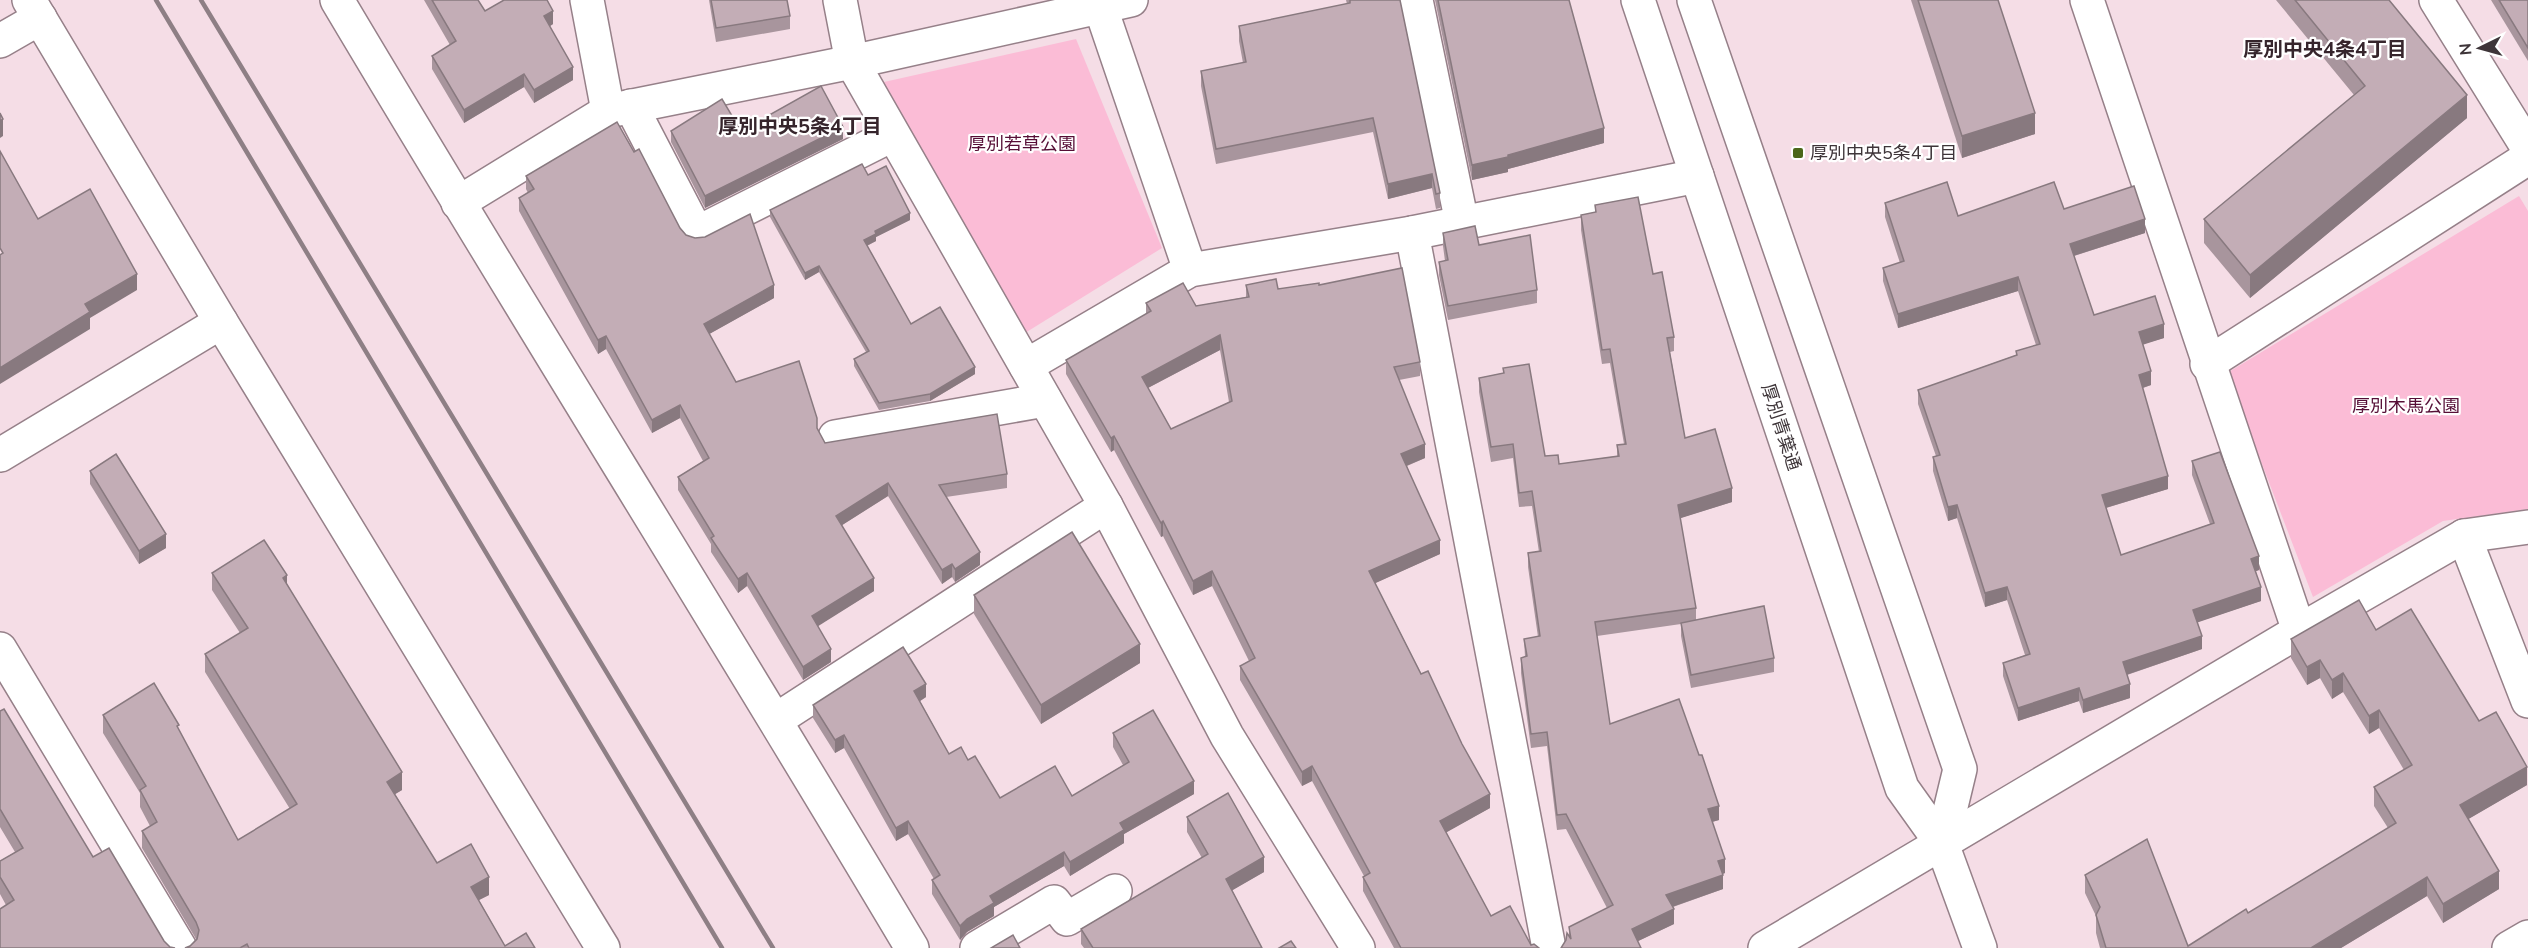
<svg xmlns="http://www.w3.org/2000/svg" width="2528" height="948" font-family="'Nunito Sans','Noto Sans JP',sans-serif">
  <rect width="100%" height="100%" fill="#f5dde6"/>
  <g fill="#fbbcd6">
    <polygon points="1076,39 1162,248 1025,333 884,82"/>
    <polygon points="2519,196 2528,211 2528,509 2443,521 2313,597 2227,373"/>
  </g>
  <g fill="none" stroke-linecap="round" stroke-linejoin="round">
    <g stroke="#968089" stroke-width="36">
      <g id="minor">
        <polyline points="29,0 221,322 603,948"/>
        <path d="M337 0C526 318 723 630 912 948"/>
        <polyline points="587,0 608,111"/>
        <polyline points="840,0 852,62 1106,506 1227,736 1358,948"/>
        <polyline points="1098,0 1190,270"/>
        <polyline points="1416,0 1462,223"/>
        <polyline points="1638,0 1902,788 1942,844 1980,948"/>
        <polyline points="1694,0 1960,769 1942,844"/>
        <polyline points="2087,0 2299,631"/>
        <polyline points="2436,0 2528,148"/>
        <polyline points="0,41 40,18"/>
        <polyline points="631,106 697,233 892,135"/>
        <polyline points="458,203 608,111 852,62 1131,0"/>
        <polyline points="1412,233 1549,948"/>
        <polyline points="2207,364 2528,158"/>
        <polyline points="1026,366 1190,270 1412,233 1697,176"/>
        <polyline points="835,437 1045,400"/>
        <polyline points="0,455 221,322"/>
        <polyline points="2464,536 2528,701"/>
        <polyline points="0,649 180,948"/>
        <polyline points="776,720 1106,506"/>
        <polyline points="977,948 1054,902 1067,919 1115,891"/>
        <polyline points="1765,948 2299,631 2464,536 2528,527"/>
        <polyline points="2509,948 2528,937"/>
      </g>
    </g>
    <use href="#minor" stroke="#fff" stroke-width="33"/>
    <g stroke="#8e7f85" stroke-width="4.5">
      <polyline points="156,0 722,948"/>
      <polyline points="201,0 773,948"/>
    </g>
  </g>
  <g fill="#a8959d" fill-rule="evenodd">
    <polygon points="424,0 478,0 485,11 553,24 550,26 573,80 534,103 524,87 464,123 432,69 432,56 450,45"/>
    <polygon points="709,0 787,0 790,16 790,29 716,42"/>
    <polygon points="1346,0 1400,0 1440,193 1440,208 1436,209 1432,188 1388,199 1373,132 1216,164 1201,86 1201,71 1243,63 1239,41 1239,26 1347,4"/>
    <polygon points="1435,0 1569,0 1604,143 1508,169 1508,172 1472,180"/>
    <polygon points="1911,0 1998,0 2035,134 1962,158"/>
    <polygon points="2276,0 2389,0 2467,118 2250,298 2204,243 2204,219 2354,95"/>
    <polygon points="2491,0 2528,0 2528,61"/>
    <polygon points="671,131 741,131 843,139 705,208 671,142"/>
    <polygon points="634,152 680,228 686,235 774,298 709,334 736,382 817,429 825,443 1007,474 1007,488 946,497 980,565 955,582 952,577 942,584 888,496 842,525 874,591 817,626 831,662 803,680 747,586 738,593 711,552 711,544 678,490 678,477 703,461 680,418 652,433 606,349 598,354 519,211 519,198 528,193 526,189 526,176"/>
    <polygon points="868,175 910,220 876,237 876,241 867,246 911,324 975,374 930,401 879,410 854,366 854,359 866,352 819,272 805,280 770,217 770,210"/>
    <polygon points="1885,203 1958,216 2064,209 2145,233 2074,256 2094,315 2164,338 2143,344 2151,385 2143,388 2168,489 2106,508 2121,555 2210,524 2192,475 2192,461 2259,570 2256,571 2261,601 2197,622 2202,649 2127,675 2130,698 2083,713 2079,701 2018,721 2003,676 2003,663 2025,655 2007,600 1985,607 1957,518 1948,521 1933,471 1933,457 1936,456 1918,404 1918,390 2016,355 2016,351 2036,345 2018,291 1898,328 1883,281 1883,268 1900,263 1885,217"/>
    <polygon points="1595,205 1653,274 1674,337 1674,351 1670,352 1685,438 1732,502 1680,518 1696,608 1696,620 1774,658 1774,672 1691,688 1681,636 1681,624 1597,636 1610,724 1719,820 1712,822 1725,873 1723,874 1723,889 1673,907 1674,924 1638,941 1561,948 1569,937 1569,927 1607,908 1566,829 1557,830 1547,746 1531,748 1521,673 1521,658 1525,657 1524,639 1538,637 1528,567 1528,553 1539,552 1532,506 1519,507 1513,458 1491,462 1479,392 1479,378 1503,373 1503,368 1545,456 1559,464 1617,456 1617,445 1624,444 1610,363 1602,364 1581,230 1581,215 1595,213"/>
    <polygon points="1443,233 1479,245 1537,290 1537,303 1448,320 1439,275 1439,262 1445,261 1443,246"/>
    <path d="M1246 285 1278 289 1319 285 1420 362V376L1399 380 1425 458 1407 466 1440 554 1375 583 1490 808 1446 832 1491 916 1531 945 1539 948H1394L1363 891V877L1364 876 1312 781 1302 786 1240 680V666L1249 661 1212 586 1193 595 1163 536 1161 537 1114 450 1111 452 1066 374V360L1146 314V303L1196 306 1246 297ZM1220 350 1229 402 1171 429 1148 388Z"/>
    <polygon points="90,471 166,548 139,564 90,484"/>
    <polygon points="212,573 287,584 402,790 395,794 437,863 489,895 479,900 505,946 535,948 185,948 190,946 196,939 142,848 142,831 150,826 140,807 140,793 103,733 103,715 179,731 238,840 290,809 205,672 205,654 240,633 212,590"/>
    <polygon points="974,595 1140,663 1041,724 974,614"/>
    <polygon points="2376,630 2479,721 2527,785 2468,819 2499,889 2443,923 2427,896 2341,948 2100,948 2096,933 2096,916 2085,893 2085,875 2188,946 2248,913 2388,828 2374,806 2374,787 2404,770 2379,728 2369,734 2343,692 2332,699 2320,678 2307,685 2291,658 2291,639"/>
    <polygon points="926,697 920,701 949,754 968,760 1000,798 1072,796 1123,765 1113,747 1113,733 1194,794 1124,834 1124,843 1070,876 1064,866 994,907 994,916 967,932 960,940 932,894 932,880 934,879 908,834 896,841 844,748 835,753 813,718 813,705"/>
    <polygon points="0,711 93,857 164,941 170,947 6,905 0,894 0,861 15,852 0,827"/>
    <polygon points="1187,817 1264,872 1232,890 1262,948 1084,948 1081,944 1081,929 1202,858 1187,832"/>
  </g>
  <g fill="#88797f">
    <polygon points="553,11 553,24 544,30 544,16"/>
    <polygon points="573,67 573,80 534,103 534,90"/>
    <polygon points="524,74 524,87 464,123 464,110"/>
    <polygon points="2467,95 2467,118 2250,298 2250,275"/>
    <polygon points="2035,113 2035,134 1962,158 1962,136"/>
    <polygon points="3,119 3,136 0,138 0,121"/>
    <polygon points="843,127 843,139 705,208 705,196"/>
    <polygon points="1604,128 1604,143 1508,169 1508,172 1472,180 1472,165"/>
    <polygon points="1432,174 1432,188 1388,199 1388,184"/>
    <polygon points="910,213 910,220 876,237 876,241 864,247 864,240 875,231"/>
    <polygon points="2145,219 2145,233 2070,257 2070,244"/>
    <polygon points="819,266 819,272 805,280 805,273"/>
    <polygon points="137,274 137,290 90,318 90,329 0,384 0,368 85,304"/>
    <polygon points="2018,277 2018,291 1898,328 1898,314"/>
    <polygon points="774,285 774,298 704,337 704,324"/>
    <polygon points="2164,324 2164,338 2139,346 2139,332"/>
    <polygon points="1220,335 1220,350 1142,391 1142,377"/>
    <polygon points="606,336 606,349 598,354 598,340"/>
    <polygon points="975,367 975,374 930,401 930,394"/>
    <polygon points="2151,371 2151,385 2139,389 2139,375"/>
    <polygon points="680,405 680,418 652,433 652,420"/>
    <polygon points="1114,436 1114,450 1111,452 1111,438"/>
    <polygon points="1425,444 1425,458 1401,468 1401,454"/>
    <polygon points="2168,476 2168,489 2102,509 2102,495"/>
    <polygon points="888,483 888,496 836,529 836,516"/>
    <polygon points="1732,488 1732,502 1678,519 1678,505"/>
    <polygon points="1957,505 1957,518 1948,521 1948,507"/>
    <polygon points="1163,521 1163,536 1161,537 1161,523"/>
    <polygon points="166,534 166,548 139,564 139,551"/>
    <polygon points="1440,540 1440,554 1369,586 1369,571"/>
    <polygon points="980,552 980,565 955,582 955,569"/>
    <polygon points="2259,556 2259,570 2251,573 2251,559"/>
    <polygon points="952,564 952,577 942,584 942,570"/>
    <polygon points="1212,571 1212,586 1193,595 1193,581"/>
    <polygon points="747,573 747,586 738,593 738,579"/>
    <polygon points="287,575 287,593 283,578"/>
    <polygon points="874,578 874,591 812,630 812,616"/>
    <polygon points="2007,587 2007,600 1985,607 1985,593"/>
    <polygon points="2261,587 2261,601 2193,624 2193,610"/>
    <polygon points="2202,636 2202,649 2123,676 2123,662"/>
    <polygon points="1140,644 1140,663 1041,724 1041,705"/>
    <polygon points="831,649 831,662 803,680 803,667"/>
    <polygon points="2320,660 2320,678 2307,685 2307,667"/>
    <polygon points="2343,673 2343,692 2332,699 2332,680"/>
    <polygon points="926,684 926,697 914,705 914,691"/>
    <polygon points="2130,684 2130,698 2083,713 2083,700"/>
    <polygon points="2079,688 2079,701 2018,721 2018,708"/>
    <polygon points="2379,710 2379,728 2369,734 2369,716"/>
    <polygon points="844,735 844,748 835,753 835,740"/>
    <polygon points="1312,766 1312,781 1302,786 1302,772"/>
    <polygon points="2527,767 2527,785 2460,824 2460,805"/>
    <polygon points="402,772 402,790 387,799 387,782"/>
    <polygon points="1194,781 1194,794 1124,834 1124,843 1070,876 1070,862 1120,823"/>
    <polygon points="1490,794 1490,808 1440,836 1440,821"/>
    <polygon points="1719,806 1719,820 1708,823 1708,809"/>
    <polygon points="908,821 908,834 896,841 896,828"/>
    <polygon points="1064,852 1064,866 994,907 994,916 967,932 960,940 960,926 990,896"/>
    <polygon points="1264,857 1264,872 1226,894 1226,879"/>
    <polygon points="1725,859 1725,873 1718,875 1718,861"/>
    <polygon points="2499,871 2499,889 2443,923 2443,904"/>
    <polygon points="1723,875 1723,889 1666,909 1666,895"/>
    <polygon points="489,877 489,895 471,904 471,887"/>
    <polygon points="2427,877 2427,896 2341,948 2311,948"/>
    <polygon points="1674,909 1674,924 1632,944 1632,929"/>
  </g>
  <g fill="#c3adb6" stroke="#88797f" stroke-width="1.5" fill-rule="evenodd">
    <polygon points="432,0 478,0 485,11 504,0 547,0 553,11 544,16 573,67 534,90 524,74 464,110 432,56 456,41"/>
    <polygon points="711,0 787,0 790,16 716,28"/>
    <polygon points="1350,0 1400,0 1440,193 1436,194 1432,174 1388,184 1373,118 1216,149 1201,71 1246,62 1239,26 1350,3"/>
    <polygon points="1438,0 1569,0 1604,128 1508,155 1508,157 1472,165"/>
    <polygon points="1918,0 1998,0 2035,113 1962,136"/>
    <polygon points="2295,0 2389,0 2467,95 2250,275 2204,219 2365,86"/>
    <polygon points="2499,0 2528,0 2528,48"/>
    <polygon points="821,86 843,127 705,196 671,131 722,99 741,131"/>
    <polygon points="0,113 3,119 0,121"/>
    <polygon points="617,122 634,152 639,149 680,228 686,235 695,238 705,237 750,214 774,285 704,324 736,382 799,361 817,418 817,428 825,443 997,414 1007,474 939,485 980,552 955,569 952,564 942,570 888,483 836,516 874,578 812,616 831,649 803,667 747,573 738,579 711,538 714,536 678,477 709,458 680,405 652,420 606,336 598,340 519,198 534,189 526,176"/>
    <polygon points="0,151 38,219 90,189 137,274 85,304 90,312 0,368 0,255 3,253 0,248"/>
    <polygon points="862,164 868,175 886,166 910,213 875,231 876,234 864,240 911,324 940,307 975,367 930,394 879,403 854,359 869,351 819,266 805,273 770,210"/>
    <polygon points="1947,182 1958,216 2054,182 2064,209 2134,186 2145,219 2070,244 2094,315 2155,296 2164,324 2139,332 2151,371 2139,375 2168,476 2102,495 2121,555 2214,523 2192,461 2220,452 2259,556 2251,559 2261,587 2193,610 2202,636 2123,662 2130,684 2083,700 2079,688 2018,708 2003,663 2030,654 2007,587 1985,593 1957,505 1948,507 1933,457 1940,455 1918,390 2017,355 2016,351 2040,344 2018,277 1898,314 1883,268 1904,261 1885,203"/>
    <polygon points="1638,197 1653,274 1662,272 1674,337 1667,338 1685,438 1715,429 1732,488 1678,505 1696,608 1595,622 1610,724 1679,699 1699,755 1702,755 1719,806 1708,809 1725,859 1718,861 1723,875 1666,895 1674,909 1632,929 1641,948 1561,948 1566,940 1567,933 1571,939 1569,927 1613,905 1566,814 1557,815 1547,732 1531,734 1521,658 1527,656 1524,639 1540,636 1528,553 1541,551 1532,491 1519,493 1513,444 1491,447 1479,378 1504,373 1503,368 1529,364 1545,456 1558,455 1559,464 1619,456 1617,445 1626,444 1610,349 1602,350 1581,215 1596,212 1595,205"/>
    <polygon points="1475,226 1479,245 1530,235 1537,290 1448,306 1439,262 1448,260 1443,233"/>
    <path d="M1402 268 1420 362 1394 367 1425 444 1401 454 1440 540 1369 571 1421 674 1428 671 1462 744 1490 794 1440 821 1491 916 1510 906 1531 945 1534 944 1539 948H1401L1363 877 1370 873 1312 766 1302 772 1240 666 1255 658 1212 571 1193 581 1163 521 1161 523 1114 436 1111 438 1066 360 1151 311 1146 303 1183 283 1196 306 1249 297 1246 285 1276 279 1278 289 1319 283V285ZM1220 335 1232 401 1171 429 1142 377Z"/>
    <polygon points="116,454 166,534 139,551 90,471"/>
    <polygon points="1072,532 1140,644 1041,705 974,595"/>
    <polygon points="264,540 287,575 283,578 402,772 387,782 437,863 471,844 489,877 471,887 505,946 526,933 535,948 249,948 247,944 240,948 185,948 190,946 197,939 199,930 196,922 142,831 157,822 140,790 146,786 103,715 154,683 179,725 177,726 238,840 297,804 205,654 248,628 212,573"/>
    <polygon points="2359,600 2376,630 2411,609 2479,721 2496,712 2527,767 2460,805 2499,871 2443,904 2427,877 2311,948 2106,948 2096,915 2100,907 2085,875 2147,839 2188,946 2246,909 2248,913 2396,823 2374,787 2412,765 2379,710 2369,716 2343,673 2332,680 2320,660 2307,667 2291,639"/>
    <polygon points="1764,606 1774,658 1691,675 1681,623"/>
    <polygon points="903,647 926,684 914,691 949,754 961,747 968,760 975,756 1000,798 1055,766 1072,796 1129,762 1113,733 1153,710 1194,781 1120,823 1124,830 1070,862 1064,852 990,896 994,903 967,919 960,926 932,880 940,875 908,821 896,828 844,735 835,740 813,705"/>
    <polygon points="4,709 93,857 109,848 164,941 170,947 175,948 0,948 0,909 14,900 0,877 0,861 23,848 0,809 0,711"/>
    <polygon points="1228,793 1264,857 1226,879 1262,948 1093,948 1081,929 1208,854 1187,817"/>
    <polygon points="1013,935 1020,948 991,948"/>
    <polygon points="1291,941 1296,948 1279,948"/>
  </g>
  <rect fill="#4b671a" stroke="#fff" stroke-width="2" x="1792" y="147" width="12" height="12" rx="3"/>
  <g text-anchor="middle" stroke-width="4.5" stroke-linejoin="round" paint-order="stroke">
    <g font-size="18" fill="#560e36" stroke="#fff">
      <text x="1022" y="150">厚別若草公園</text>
      <text x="2406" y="412">厚別木馬公園</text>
    </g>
    <g font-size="18" fill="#3e3539" stroke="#fff" text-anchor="start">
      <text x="1810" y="159">厚別中央5条4丁目</text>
    </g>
    <g font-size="18" fill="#3e3539" stroke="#fff">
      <text transform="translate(1781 427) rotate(72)" y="6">厚別青葉通</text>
    </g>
    <g font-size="20" font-weight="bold" fill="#36252c" stroke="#fff">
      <text x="2325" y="56">厚別中央4条4丁目</text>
      <text x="800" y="133">厚別中央5条4丁目</text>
    </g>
  </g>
  <g transform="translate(2480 48) rotate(265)" stroke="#ffffff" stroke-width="4.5" paint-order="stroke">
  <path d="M0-4.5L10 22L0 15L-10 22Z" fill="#3e3539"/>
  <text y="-9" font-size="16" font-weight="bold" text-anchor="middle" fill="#3e3539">N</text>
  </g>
</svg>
